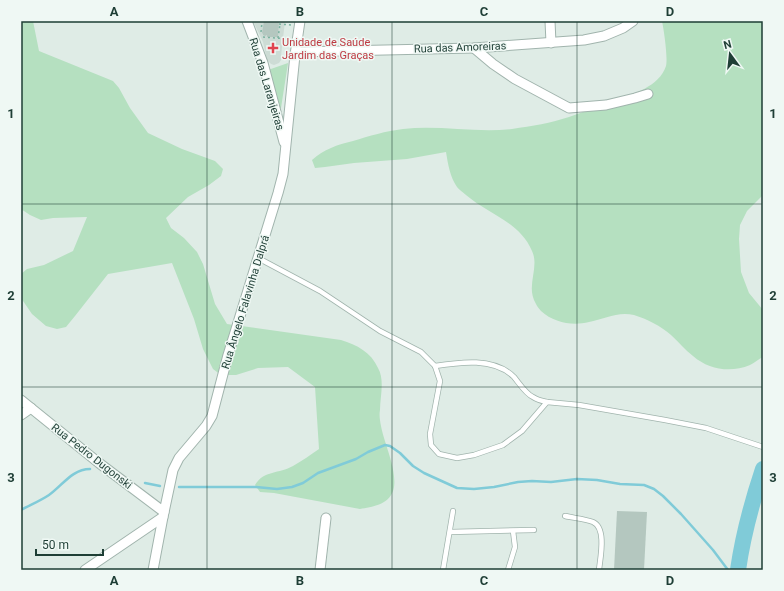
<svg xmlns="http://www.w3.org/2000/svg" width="784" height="591" font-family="Roboto,sans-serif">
  <rect width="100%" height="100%" fill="#dfece6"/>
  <polygon fill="#cddcd5" points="253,21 285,21 281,56 281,60 279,63 274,65 271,64 267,60 263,42"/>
  <g fill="#b5e0c0">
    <path d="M21 21H33L39 51 113 81 119 88 130 108 148 133 182 149 215 161 223 169 221 176 209 185 188 197 166 218 171 228 184 238 197 252 203 264 215 304 227 324 341 340C357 345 371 352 378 368 385 380 380 397 380 410 379 415 380 421 381 426 384 443 399 474 393 491 388 505 372 507 360 509L274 493 260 492 255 485C264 470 279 474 293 466 302 461 310 455 319 449L315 387 288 367 258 368 236 375H221L213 369 203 349 194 319 172 263 108 274 75 316 66 327 57 329 46 326 32 314 21 298V274L27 269 44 265 73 251 87 217 53 218 41 220 30 215 21 209Z"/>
    <path d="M662 21H763V195L747 211 740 225 739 239 741 272 749 293 763 310V357C759 359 754 363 750 365 731 373 709 370 693 356 685 350 679 342 671 335 661 326 647 319 634 315 618 311 604 319 589 322 573 326 554 323 541 311 539 309 537 306 536 304 525 286 540 268 532 251 520 222 488 214 466 195 463 192 459 190 457 187 450 177 448 164 446 152L407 159 354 163 325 167 315 168 312 160C324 149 337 145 353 141 369 136 386 131 403 129 439 125 476 133 512 129 532 126 551 123 569 117 584 112 599 105 615 100 633 94 659 87 666 66 668 58 664 31 662 21Z"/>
    <polygon points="288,63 281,108 278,107 268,70"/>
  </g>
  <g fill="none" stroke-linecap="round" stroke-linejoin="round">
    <g stroke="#80cbd8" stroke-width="2.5">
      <polyline points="145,483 160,486"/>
      <polyline points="179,487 256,487 277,489 292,487 303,483 318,473 356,459 368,452 385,445 390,446 400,453 413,466 424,473 457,488 474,489 494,487 518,482 532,481 551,482 577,479 597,480 620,484 644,485 654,489 663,496 681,514 713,550 728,570"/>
      <path d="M21 510C30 505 40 501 49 495 62 486 72 469 90 469"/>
    </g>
    <path stroke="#80cbd8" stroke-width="16" d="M738 570C743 535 752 502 763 469"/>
  </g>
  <g fill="#b4c7bf">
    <polygon points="264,21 279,21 278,37 267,37 267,35 265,36 263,35 263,34 262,33"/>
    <polygon points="617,511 647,512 644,570 614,570"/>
  </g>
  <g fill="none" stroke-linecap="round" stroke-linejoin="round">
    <g stroke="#a1b4ad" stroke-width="6">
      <g id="service">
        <polyline points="258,258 320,291 380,331 421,352 435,366 440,381 430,434 431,445 439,454 457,458 474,455 503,445 522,431 547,402 579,405 665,420 706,428 763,447"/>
        <path d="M435 366C460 362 494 357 514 377 519 383 526 394 533 397 537 400 542 401 547 402"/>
        <path d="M565 516C574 518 585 519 593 522 607 528 600 559 599 570"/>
        <polyline points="450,532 534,530"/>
        <polyline points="443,570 453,511"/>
        <polyline points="508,570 515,547 513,531"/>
      </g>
    </g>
    <g stroke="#a1b4ad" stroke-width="11">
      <g id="minor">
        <polyline points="247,21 263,63 284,142"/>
        <polyline points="550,21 551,43"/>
        <polyline points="474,48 493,64 515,79 569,108 606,105 635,98 648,94"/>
        <polyline points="296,52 474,48 584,40 604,36 623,28 633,21"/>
        <polyline points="21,400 99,463 164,512"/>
        <polyline points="21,415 31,408"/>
        <polyline points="85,570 163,517"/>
        <polyline points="153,570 163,517 173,470 179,458 206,426 212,416 228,355 278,193 283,174 295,55 300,21"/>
        <polyline points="320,570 326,518"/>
      </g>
    </g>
    <g stroke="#7bb3a1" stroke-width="1.5" stroke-dasharray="2 3" stroke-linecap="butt">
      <polyline points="279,24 291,25"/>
      <polyline points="261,32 262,22"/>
      <polyline points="263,37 289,39"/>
      <polyline points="278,38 280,24"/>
    </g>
    <use href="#service" stroke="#fff" stroke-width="4.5"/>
    <use href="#minor" stroke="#fff" stroke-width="9"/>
  </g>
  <path fill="none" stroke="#1e3e35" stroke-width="1" stroke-opacity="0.55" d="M207 21V570M392 21V570M577 21V570M21 204H763M21 387H763"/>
  <path fill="#e0444e" stroke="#eff8f4" stroke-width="1.5" d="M271 42h4v4h4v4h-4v4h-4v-4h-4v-4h4z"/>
  <g text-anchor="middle" stroke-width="3" stroke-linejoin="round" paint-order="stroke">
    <g font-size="11" fill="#be3a42" stroke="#eff8f4" text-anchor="start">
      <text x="282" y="46">Unidade de Saúde<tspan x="282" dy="13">Jardim das Graças</tspan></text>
    </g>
    <g font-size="11" fill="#1e3e35" stroke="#eff8f4">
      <text transform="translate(460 47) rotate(-2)" y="4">Rua das Amoreiras</text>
      <text transform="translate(267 84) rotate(73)" y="4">Rua das Laranjeiras</text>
      <text transform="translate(245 302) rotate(-73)" y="4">Rua Ângelo Falavinha Dalprá</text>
      <text transform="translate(92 456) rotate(38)" y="4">Rua Pedro Dugonski</text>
    </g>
  </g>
  <rect width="784" height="591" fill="none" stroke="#eff8f4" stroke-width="44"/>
  <g transform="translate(730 54) rotate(345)" stroke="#eff8f4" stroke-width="3" paint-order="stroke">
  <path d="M0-3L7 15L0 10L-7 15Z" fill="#1e3e35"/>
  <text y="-6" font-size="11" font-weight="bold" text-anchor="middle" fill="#1e3e35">N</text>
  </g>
  <path d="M36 549v6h67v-6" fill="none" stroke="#1e3e35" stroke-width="2"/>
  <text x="42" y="549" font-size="12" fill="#1e3e35" stroke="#eff8f4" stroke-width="3" paint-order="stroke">50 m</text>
  <rect x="22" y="22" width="740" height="547" fill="none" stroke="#1e3e35" stroke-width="1.5"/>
  <g font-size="13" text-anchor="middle" font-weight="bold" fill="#1e3e35">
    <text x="114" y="16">A</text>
    <text x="300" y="16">B</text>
    <text x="484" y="16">C</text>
    <text x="670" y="16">D</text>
    <text x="11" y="118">1</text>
    <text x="773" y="118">1</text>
    <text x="11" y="300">2</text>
    <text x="773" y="300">2</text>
    <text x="11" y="482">3</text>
    <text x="773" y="482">3</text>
    <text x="114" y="585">A</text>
    <text x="300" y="585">B</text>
    <text x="484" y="585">C</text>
    <text x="670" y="585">D</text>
  </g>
</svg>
